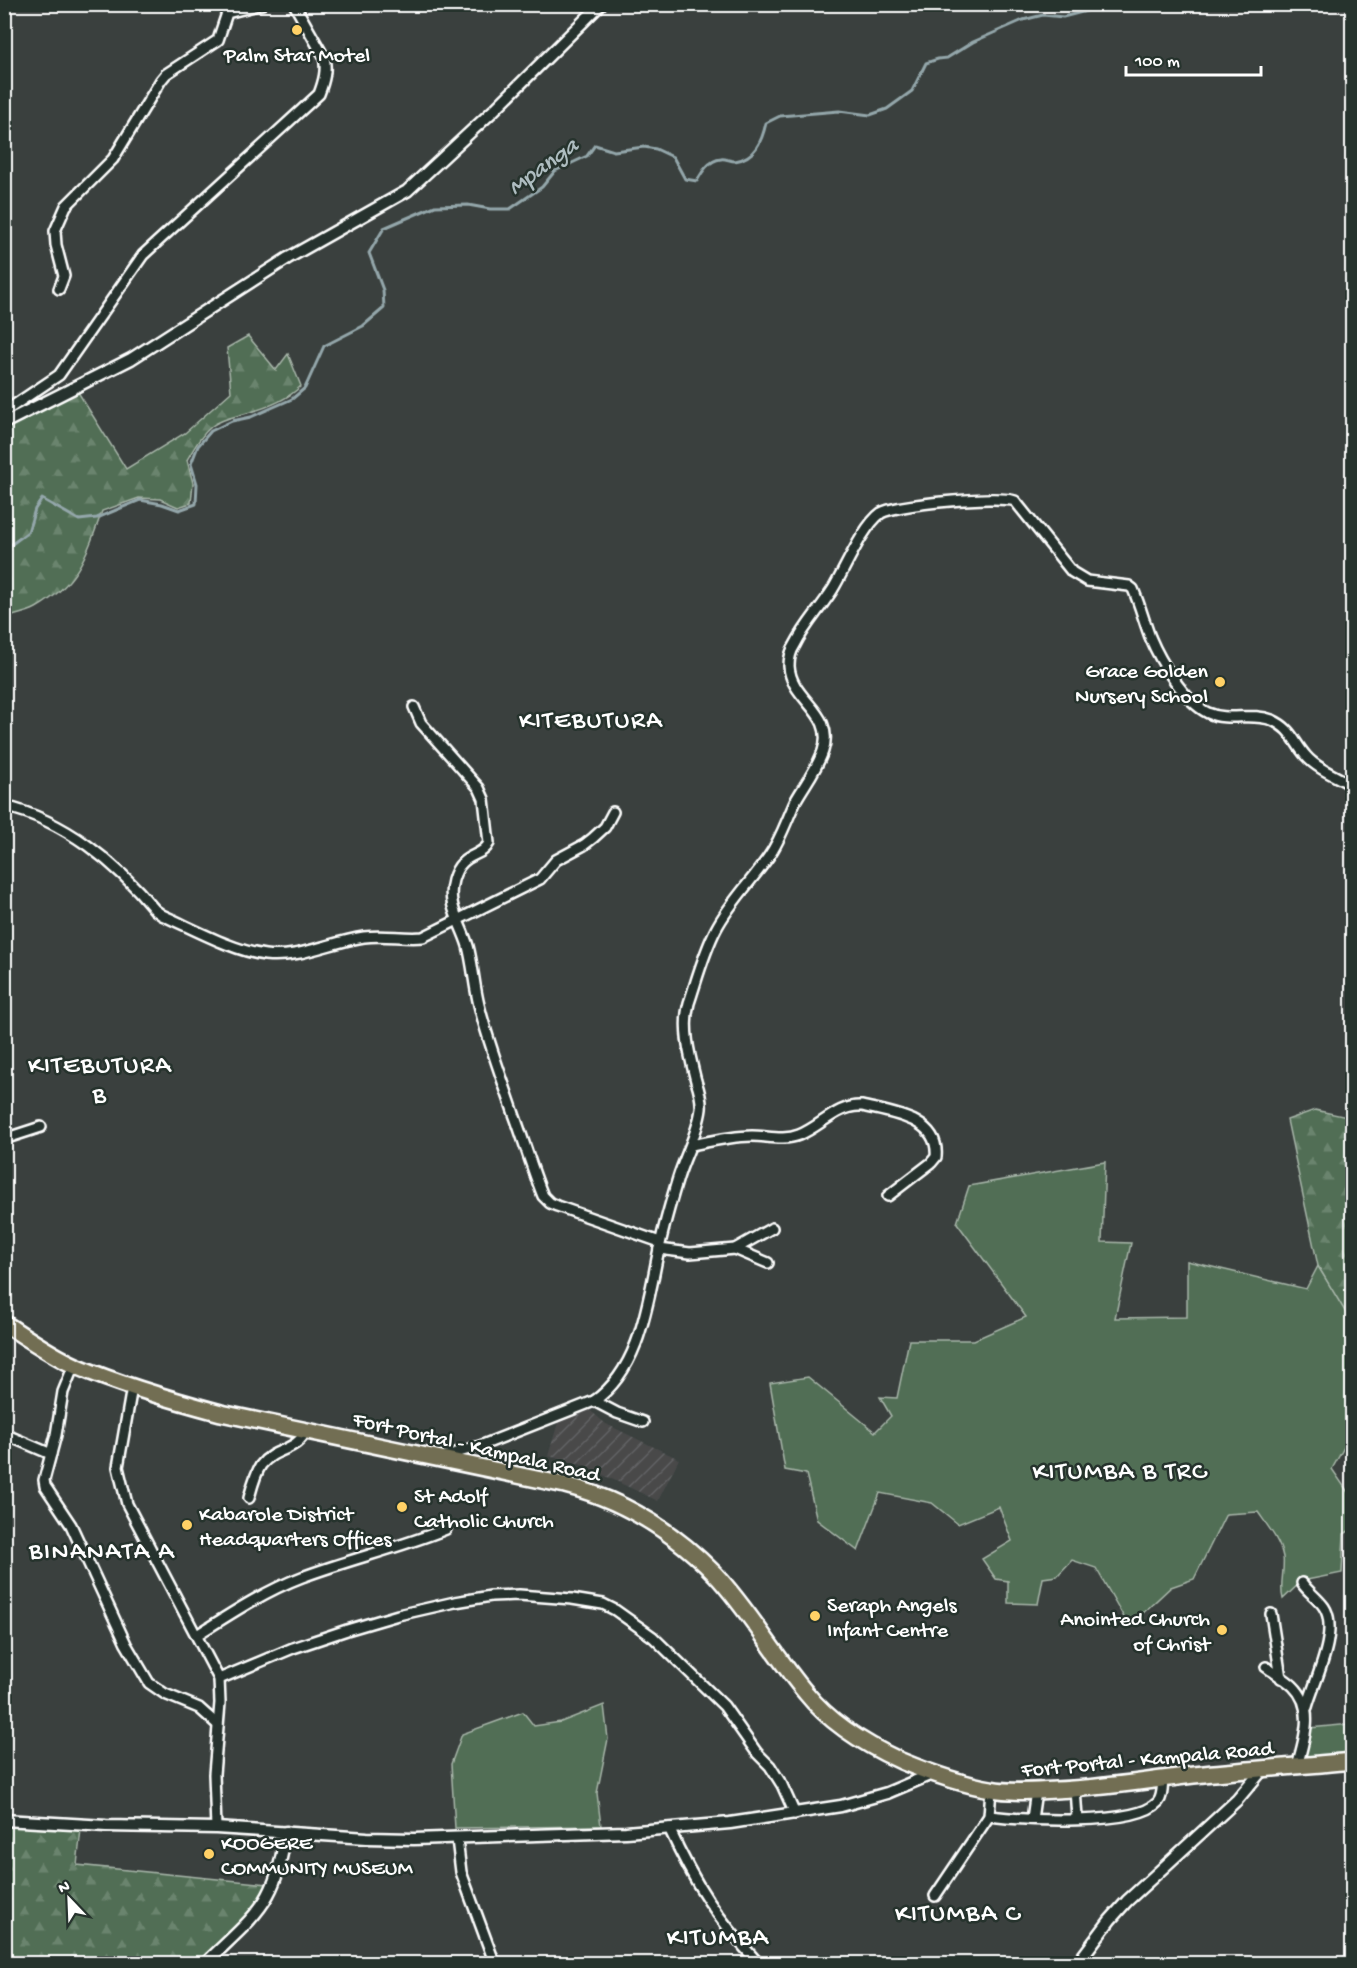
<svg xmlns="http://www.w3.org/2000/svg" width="1357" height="1968" font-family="'Gochi Hand',sans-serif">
  <defs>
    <pattern id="industrial-furrows" width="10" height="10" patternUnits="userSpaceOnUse" patternTransform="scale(1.5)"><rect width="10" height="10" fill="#48494a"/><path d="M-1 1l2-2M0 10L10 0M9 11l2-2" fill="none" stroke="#636465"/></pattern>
    <pattern id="forest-firs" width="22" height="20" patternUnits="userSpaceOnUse" patternTransform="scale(1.5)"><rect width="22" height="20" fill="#516e55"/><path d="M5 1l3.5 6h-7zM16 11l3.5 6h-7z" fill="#6b846e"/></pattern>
  </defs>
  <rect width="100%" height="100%" fill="#3a403e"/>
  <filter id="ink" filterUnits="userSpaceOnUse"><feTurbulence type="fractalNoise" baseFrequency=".0167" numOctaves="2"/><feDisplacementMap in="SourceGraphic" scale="12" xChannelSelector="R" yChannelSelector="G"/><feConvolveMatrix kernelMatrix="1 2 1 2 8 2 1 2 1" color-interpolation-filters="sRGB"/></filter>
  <g filter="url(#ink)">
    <polygon fill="url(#industrial-furrows)" points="585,1406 606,1424 679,1459 658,1501 582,1465 548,1456 560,1416"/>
    <g fill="#516e55" stroke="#a8b6aa" stroke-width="1.5">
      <path d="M1105 1162 1102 1242 1131 1243 1115 1318 1187 1317V1261L1306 1289 1318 1266 1350 1318 1352 1323V1444L1347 1442 1332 1469 1352 1498V1529L1344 1534 1342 1573 1302 1581 1283 1599C1279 1585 1285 1571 1283 1557 1280 1541 1267 1525 1258 1512L1226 1514 1194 1579 1171 1587 1129 1626 1096 1568 1072 1560 1057 1576 1043 1578 1038 1604 1008 1603V1581L996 1579 982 1559 1012 1541 999 1507 958 1524 932 1503 880 1493 858 1551 817 1520 806 1474 785 1470 770 1383 808 1377 875 1432 891 1416 880 1397 897 1398 909 1340H974L1026 1317 957 1223 969 1186Z"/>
      <polygon points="604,1705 608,1739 597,1793 601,1826 455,1828 451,1764 462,1734 523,1712 534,1726 561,1722"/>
      <polygon points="1352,1724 1352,1752 1300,1758 1309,1728"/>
    </g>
    <g fill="url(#forest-firs)" stroke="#a8b6aa" stroke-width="1.5">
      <path d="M248 336 276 370 288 354 301 386C287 400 266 408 247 413 235 417 223 418 212 426 201 435 194 448 187 460L193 483 191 503 178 507 160 499 139 498 102 511C87 554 78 584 36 608 27 613 14 615 5 618V427L78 392 126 469 185 433 231 392 227 348Z"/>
      <polygon points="1315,1110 1352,1118 1352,1323 1318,1266 1287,1120"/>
      <polygon points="4,1824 81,1829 77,1865 268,1884 265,1897 201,1963 5,1963"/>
    </g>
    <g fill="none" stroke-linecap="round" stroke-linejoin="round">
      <path stroke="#94a7ab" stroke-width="3" d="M4 550 28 532 35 509 42 499 79 520 97 518 140 500 162 504 179 510 196 504 197 484 191 464 198 446 211 431 232 421 251 417 292 399 305 388 324 346 363 326 384 308 383 290 369 253 384 228 435 206 468 205 490 209H510L542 187 555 171 587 156 595 145 614 151 644 147 656 149 673 157 685 179 697 181C702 172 709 160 721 159 725 158 730 161 735 161 755 158 762 141 766 123L780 116 839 111 870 115 887 109 912 91 926 63 938 59 947 58 973 42 1023 20 1043 15 1063 17 1113 4"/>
      <g stroke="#fff" stroke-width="14">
        <g id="minor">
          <polyline points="59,289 64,276 56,245 55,231 66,206 113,159 161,80 166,74 218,40 227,13 262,4"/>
          <path d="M4 412 59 375 143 255 319 94C324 81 327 70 324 57L294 4"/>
          <path d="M414 707 421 723 479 788 484 799 489 843C481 859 461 851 453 880 446 905 461 923 468 946 473 965 474 985 479 1005 488 1042 502 1078 514 1114 524 1141 532 1169 543 1196L550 1203 557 1206 660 1242"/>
          <path d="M4 806C64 820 117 863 155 910L162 915C192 928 233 951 265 955 299 959 330 942 364 937 384 934 403 939 423 937L540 879 556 860 584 845 593 838 605 827 613 812"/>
          <polyline points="4,1139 41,1127"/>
          <path d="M692 1145C711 1141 732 1136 752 1136 767 1136 784 1141 799 1135 820 1127 838 1104 862 1106 890 1113 940 1118 936 1157L931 1163 888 1196"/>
          <polyline points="659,1249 690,1253 735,1249 772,1228"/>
          <polyline points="735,1249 768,1263"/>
          <polyline points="74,1365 63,1392 56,1435 44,1480 45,1486 71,1525 126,1644 149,1683 165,1694 199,1708 218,1725"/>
          <polyline points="132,1387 118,1467 127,1504 219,1679 220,1703 214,1774 216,1828"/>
          <polyline points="594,1401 617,1413 643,1422"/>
          <polyline points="4,1434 51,1454"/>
          <path d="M442 1457 480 1446 594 1401C641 1369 648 1300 659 1249 664 1225 671 1201 678 1178 685 1155 698 1133 701 1109 702 1100 699 1090 696 1081 690 1057 682 1028 689 1003 697 979 704 952 716 929 730 902 752 881 769 856 781 839 787 819 796 800 805 784 817 769 823 751 836 712 791 701 789 666 789 659 791 651 795 645 805 625 821 608 833 589 845 569 863 526 881 513 895 504 999 495 1015 501L1072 572 1087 581 1129 586 1133 589C1140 605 1144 621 1150 637 1160 661 1184 701 1208 713 1228 722 1251 712 1272 720 1292 729 1293 741 1306 756 1317 769 1338 777 1352 785"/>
          <path d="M249 1498C252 1487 255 1474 261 1465 275 1447 297 1452 306 1430"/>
          <path d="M1302 1583C1308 1592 1318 1598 1324 1607 1340 1631 1314 1682 1307 1707"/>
          <polyline points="1271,1614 1281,1678"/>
          <path d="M197 1635C230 1614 265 1591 302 1577 350 1559 399 1548 446 1529"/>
          <path d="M1266 1667C1274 1673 1286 1679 1293 1686 1316 1708 1304 1740 1297 1766"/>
          <polyline points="219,1679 293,1648 347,1630 398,1615 455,1602 491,1596 519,1595 572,1599 603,1604 615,1610 653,1637 724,1706 757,1753 770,1766 782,1785 795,1814"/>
          <polyline points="1075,1789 1077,1818"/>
          <path d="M989 1816C1021 1820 1136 1827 1158 1802 1163 1796 1162 1787 1163 1779"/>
          <polyline points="1032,1819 1036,1791"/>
          <path d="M669 1828C695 1885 717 1918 759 1964"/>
          <polyline points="457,1839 461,1872 495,1964"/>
          <polyline points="935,1896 989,1816 991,1789"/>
        </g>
      </g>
      <g stroke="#fff" stroke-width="15">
        <g id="tertiary">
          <polyline points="4,423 131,359 288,258 407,191 493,111 601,4"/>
          <polyline points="4,1820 106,1826 216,1828 367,1838 414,1839 626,1832 730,1823 841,1806 887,1793 932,1774"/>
          <path d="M205 1964C226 1942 254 1921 268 1895 279 1875 282 1854 286 1832"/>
          <polyline points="1077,1964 1110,1920 1127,1901 1237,1800 1264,1768"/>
        </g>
      </g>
      <g stroke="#fff" stroke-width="20">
        <path id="trunk" d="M4 1323C27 1338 51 1355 76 1366 123 1386 172 1400 221 1413L565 1485C623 1500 673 1531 715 1574 749 1610 774 1655 806 1693 830 1723 866 1745 901 1761 930 1773 960 1784 991 1789 1012 1793 1034 1791 1055 1790 1105 1788 1154 1779 1204 1774 1253 1769 1303 1766 1352 1761"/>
      </g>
      <use href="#minor" stroke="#26332d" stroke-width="9"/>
      <use href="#tertiary" stroke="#26332d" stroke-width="10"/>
      <use href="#trunk" stroke="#726e52" stroke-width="15"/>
    </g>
  </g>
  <g fill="#ffd166" stroke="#26332d" stroke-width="2">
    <circle cx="297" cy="30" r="6"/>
    <circle cx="1220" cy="682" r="6"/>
    <circle cx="402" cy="1507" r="6"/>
    <circle cx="187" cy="1525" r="6"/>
    <circle cx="815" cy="1616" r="6"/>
    <circle cx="1222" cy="1630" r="6"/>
    <circle cx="209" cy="1854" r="6"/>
  </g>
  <g text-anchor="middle" stroke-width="5" stroke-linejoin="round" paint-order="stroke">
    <g font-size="22" fill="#fff" stroke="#26332d" text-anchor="start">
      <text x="297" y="61" text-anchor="middle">Palm Star Motel</text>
      <text x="1208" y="677" text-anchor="end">Grace Golden<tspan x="1208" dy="25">Nursery School</tspan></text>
      <text x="414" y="1502">St Adolf<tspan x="414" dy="25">Catholic Church</tspan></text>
      <text x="199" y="1520">Kabarole District<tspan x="199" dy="25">Headquarters Offices</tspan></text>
      <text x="827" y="1611">Seraph Angels<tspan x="827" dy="25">Infant Centre</tspan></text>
      <text x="1210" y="1625" text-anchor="end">Anointed Church<tspan x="1210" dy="25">of Christ</tspan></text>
      <text x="221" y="1849">KOOGERE<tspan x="221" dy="25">COMMUNITY MUSEUM</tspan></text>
    </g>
    <g font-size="22" fill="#fff" stroke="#26332d">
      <text transform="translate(477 1445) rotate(13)" y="8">Fort Portal - Kampala Road</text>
      <text transform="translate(1147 1757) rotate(-5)" y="8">Fort Portal - Kampala Road</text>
    </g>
    <g font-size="24" font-style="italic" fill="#aebdc0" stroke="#26332d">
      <text transform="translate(542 165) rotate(-36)" y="8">Mpanga</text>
    </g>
    <g font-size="26" letter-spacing="1.5" fill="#fff" stroke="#26332d">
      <text x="591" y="727">KITEBUTURA</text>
      <text x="100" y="1072">KITEBUTURA<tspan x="100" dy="30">B</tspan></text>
      <text x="1120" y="1478">KITUMBA B TRC</text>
      <text x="102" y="1558">BINANATA A</text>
      <text x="958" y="1920">KITUMBA C</text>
      <text x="718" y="1944">KITUMBA</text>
    </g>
  </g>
  <rect width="1357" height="1968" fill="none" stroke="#26332d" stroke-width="24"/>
  <rect x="12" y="12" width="1333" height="1944" fill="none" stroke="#fff" stroke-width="2" filter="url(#ink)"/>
  <g transform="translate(69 1899) rotate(337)" stroke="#26332d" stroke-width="4.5" paint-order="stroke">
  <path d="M0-4.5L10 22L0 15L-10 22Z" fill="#ffffff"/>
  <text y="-9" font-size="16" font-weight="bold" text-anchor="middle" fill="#ffffff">N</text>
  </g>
  <path d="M1126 66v9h135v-9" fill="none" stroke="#ffffff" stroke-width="3"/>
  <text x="1135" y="66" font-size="18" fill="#ffffff" stroke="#26332d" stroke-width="4.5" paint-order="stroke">100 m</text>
</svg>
